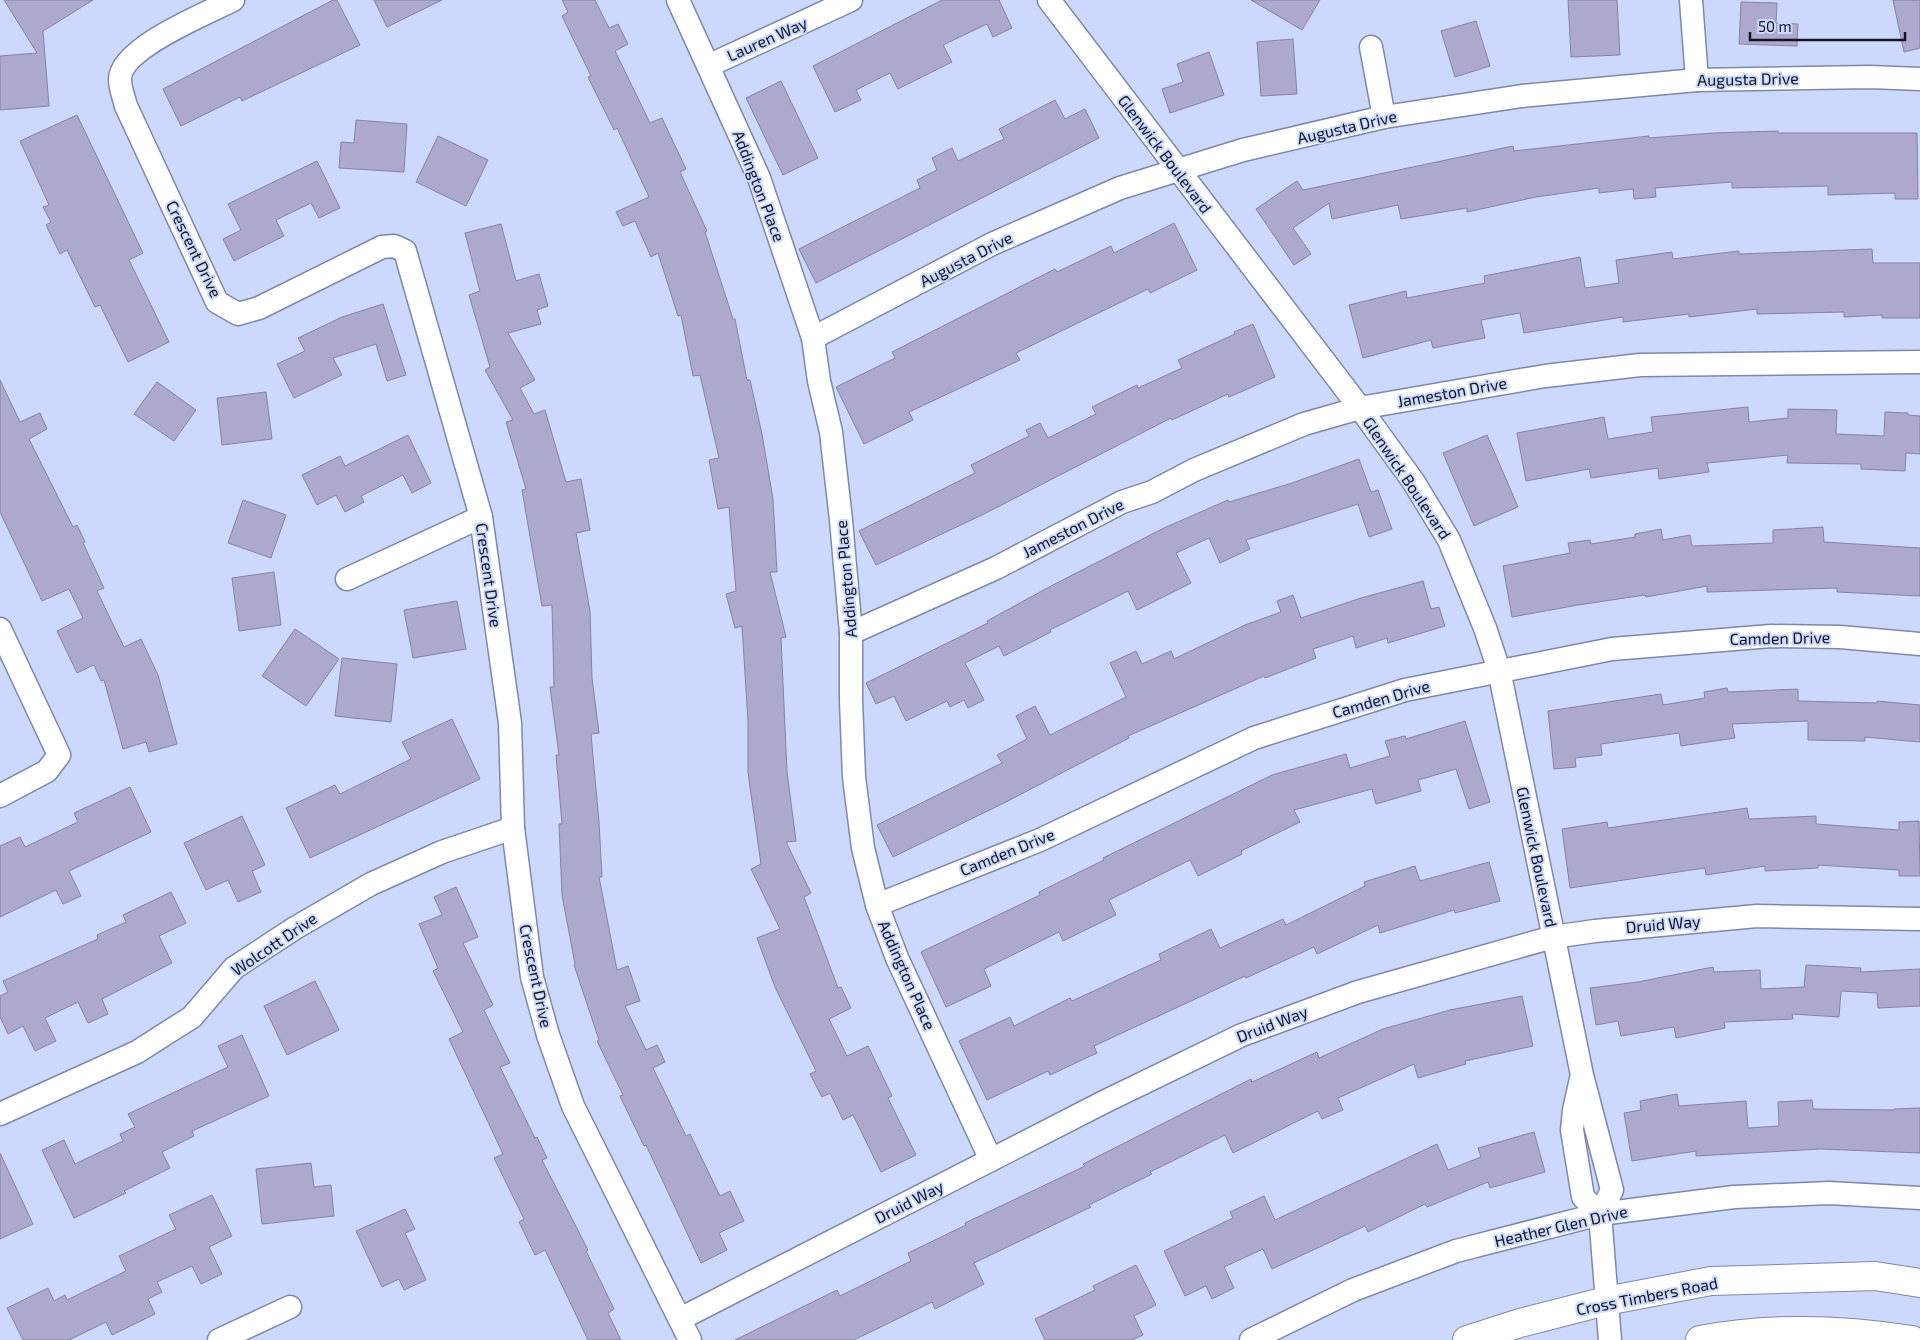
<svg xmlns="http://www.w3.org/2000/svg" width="1920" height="1340" font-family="'Exo 2',sans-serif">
  <rect width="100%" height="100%" fill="#ccd8fd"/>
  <g fill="#ada8cd" stroke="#8682a5">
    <polygon points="4,0 93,0 43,31 49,106 0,110 0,56 37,53"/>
    <polygon points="333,0 337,0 360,45 242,101 240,97 181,126 163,89"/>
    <polygon points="374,0 442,0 387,27"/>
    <polygon points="562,0 595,0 609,28 618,24 628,44 615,51 650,123 662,118 686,169 680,172 707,231 705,232 733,319 735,319 747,380 750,380 762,434 773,499 777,572 770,572 786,637 781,638 787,772 796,841 786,842 811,893 804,897 838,988 841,987 851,1008 829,1019 847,1056 868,1046 892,1096 888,1098 916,1155 881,1172 853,1115 843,1120 830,1093 822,1097 810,1074 816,1071 775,987 757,938 780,929 751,869 761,864 748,773 748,722 742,626 735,628 726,594 736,591 729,507 718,509 709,460 719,458 700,375 693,376 681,315 678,316 658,253 651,257 635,221 623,226 616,212 649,197 617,128 614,130 588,77 591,76 562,16 568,12"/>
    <polygon points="942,0 999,0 1012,28 993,37 987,24 943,45 952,62 898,89 890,73 856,90 861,100 835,112 813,66"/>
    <polygon points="1251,0 1320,0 1302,30"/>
    <polygon points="1568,0 1617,0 1620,55 1571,57"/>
    <polygon points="1893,0 1920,0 1920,48 1904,52"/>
    <polygon points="1741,2 1777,3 1776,23 1798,24 1797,46 1739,44"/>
    <polygon points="1476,21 1490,66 1455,77 1441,31"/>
    <polygon points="1293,39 1297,94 1261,96 1257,42"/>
    <polygon points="1209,52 1224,95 1170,113 1162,89 1183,82 1177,64"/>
    <polygon points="781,81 818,158 783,175 746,98"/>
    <polygon points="1055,100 1065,119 1085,109 1099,138 816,283 799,249 920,188 917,180 937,170 932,158 952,148 958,161 1004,139 999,129"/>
    <polygon points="77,115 143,253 129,260 169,342 128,362 100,305 95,307 67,250 60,254 46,225 51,222 43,207 49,205 20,141"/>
    <polygon points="356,120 407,124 404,172 339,168 341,142 354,143"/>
    <polygon points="1778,131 1778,133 1917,133 1918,199 1895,199 1895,193 1828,195 1828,186 1732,188 1732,182 1655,188 1656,197 1634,199 1633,189 1599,193 1599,188 1536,197 1467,212 1467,208 1401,219 1398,205 1332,219 1329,203 1293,228 1311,254 1294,265 1256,209 1297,181 1303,190 1513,146 1514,151 1649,136 1649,138 1713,133"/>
    <polygon points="438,136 488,160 466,206 416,182"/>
    <polygon points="317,161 340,208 319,218 311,203 276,220 284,236 234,261 223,239 241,230 228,204"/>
    <polygon points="1174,223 1197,270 1150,293 1148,289 1016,353 1020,360 909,412 913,420 864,444 836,387 895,358 892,352 1055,269 1057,272 1111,246 1114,253"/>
    <polygon points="501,224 516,281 539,274 548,306 537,310 541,324 508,333 535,380 520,388 534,414 545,410 566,482 581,479 590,530 576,533 590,611 592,678 599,733 591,734 599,822 602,877 599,877 617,970 628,966 640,1001 625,1006 646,1050 657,1045 665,1062 653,1068 686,1136 690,1134 720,1196 730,1191 744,1221 719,1233 727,1250 701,1263 646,1145 644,1146 620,1096 623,1095 597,1041 599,1040 574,965 575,964 562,895 559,824 562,824 556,755 559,755 550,687 554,687 552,605 542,606 522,490 526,489 506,422 513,420 485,370 490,367 469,295 480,291 465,233"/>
    <polygon points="1872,249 1873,263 1920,263 1920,318 1882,318 1882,315 1844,317 1844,312 1757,314 1757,309 1689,317 1689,314 1623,322 1623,317 1524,333 1520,313 1481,320 1485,338 1433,348 1431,340 1363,358 1349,305 1406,291 1407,298 1485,283 1484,276 1580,257 1585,288 1619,283 1616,260 1672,252 1673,259 1739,251 1739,254"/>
    <polygon points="383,304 406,375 387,381 376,344 333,358 342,375 294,398 277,364 305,351 298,338 342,317"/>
    <polygon points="1253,324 1275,377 1229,397 1228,394 1172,420 1171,418 982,515 876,565 859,531 975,473 971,465 1029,436 1026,430 1040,423 1048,438 1096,414 1092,407 1137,385 1138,388 1182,368 1178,360 1235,334 1234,332"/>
    <polygon points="0,380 20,422 40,413 47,429 29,439 73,527 77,525 85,542 83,543 104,588 97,591 124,647 141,639 158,675 177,744 149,752 146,742 123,749 104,680 101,681 94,665 77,673 57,631 83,618 69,589 42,601 0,512"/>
    <polygon points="157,382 196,410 174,441 134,414"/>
    <polygon points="266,392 272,439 222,445 217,398"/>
    <polygon points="1748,407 1749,422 1788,418 1788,409 1837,410 1836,434 1884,436 1885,412 1908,413 1908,415 1920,416 1920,454 1906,453 1905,471 1861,469 1861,464 1787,463 1788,455 1707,463 1709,472 1659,479 1658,468 1591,478 1589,469 1526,481 1517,433 1604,417 1608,439 1653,432 1651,417"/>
    <polygon points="408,435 431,483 412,493 403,475 361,496 364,502 345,512 336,495 317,505 302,475 340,456 345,466"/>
    <polygon points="1487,435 1518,507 1474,526 1443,453"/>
    <polygon points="1359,459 1371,492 1378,490 1392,529 1369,537 1358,504 1246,540 1250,549 1220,563 1209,538 1176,553 1191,583 1137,610 1128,591 1050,630 1051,632 1004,656 999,646 965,663 984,700 968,708 964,700 950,707 947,701 906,721 894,696 876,704 866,683 988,623 987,621 1051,586 1164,528 1228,500 1229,502 1292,483"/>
    <polygon points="243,500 286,515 271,558 228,543"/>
    <polygon points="1823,527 1824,542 1920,548 1920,596 1837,592 1837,588 1707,592 1707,586 1646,597 1645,595 1578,605 1512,617 1503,566 1570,553 1568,543 1590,540 1591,544 1635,537 1635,534 1661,529 1663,540 1690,535 1692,546 1773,543 1773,530"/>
    <polygon points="274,572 281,625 239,631 232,578"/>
    <polygon points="1423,581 1431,609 1439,607 1445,626 1388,643 1387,638 1356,648 1353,636 1313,649 1316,658 1265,678 1264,676 1128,736 1129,738 1004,803 893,857 877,825 1002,763 997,755 1027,739 1016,716 1035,706 1050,735 1126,697 1110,663 1136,651 1142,664 1171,651 1174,659 1245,625 1281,612 1277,601 1293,595 1301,618 1361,598"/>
    <polygon points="457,601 466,649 413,658 404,610"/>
    <polygon points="295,629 339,659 306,706 262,676"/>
    <polygon points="342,658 397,664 391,722 335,716"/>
    <polygon points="1727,688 1728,692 1798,689 1798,701 1877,703 1877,701 1920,705 1920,742 1865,737 1865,741 1808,740 1808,721 1732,724 1735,738 1681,746 1679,733 1601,744 1602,755 1575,758 1576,767 1554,769 1548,711 1661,694 1663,705 1705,698 1704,692"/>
    <polygon points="452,719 480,779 310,858 286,808 335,785 340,794 411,759 402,742"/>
    <polygon points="1465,721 1490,802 1469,809 1456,769 1418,780 1421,791 1376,804 1372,789 1294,810 1300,822 1241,851 1242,854 1198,876 1190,860 1109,900 1116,915 1063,941 1059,932 984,969 991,986 946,1007 921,952 1040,895 1039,892 1104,860 1103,858 1272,775 1346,754 1350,768 1390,756 1385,741 1405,736 1406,739"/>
    <polygon points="130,787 151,832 69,871 81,896 63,904 56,890 0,917 0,846 20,837 25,847 78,822 74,813"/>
    <polygon points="1747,808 1749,819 1816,816 1816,824 1899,830 1899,822 1919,821 1920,876 1899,876 1899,870 1818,865 1818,868 1765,871 1765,866 1706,875 1705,868 1570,888 1562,829 1607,822 1608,828"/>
    <polygon points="242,816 265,865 252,871 261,892 238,902 228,880 206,890 184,843"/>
    <polygon points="1489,862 1500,901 1455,913 1454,910 1380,933 1378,925 1317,954 1314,947 1246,978 1245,976 1094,1046 1097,1053 1050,1075 1048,1071 987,1100 959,1041 1010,1017 1014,1026 1070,998 1072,1001 1161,960 1159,954 1211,929 1220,948 1283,919 1286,925 1365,886 1364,882 1415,866 1420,881"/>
    <polygon points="456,887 478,937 463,943 493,1005 484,1010 510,1063 500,1067 535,1138 537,1137 547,1158 542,1160 588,1250 586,1251 614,1309 608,1313 621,1340 588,1340 545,1250 535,1255 519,1222 524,1219 494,1158 503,1154 449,1039 463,1032 433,971 438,968 419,924 442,915 434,897"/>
    <polygon points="171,892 186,923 159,936 172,963 102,999 108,1014 88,1023 78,1002 45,1018 56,1041 35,1051 23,1026 8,1034 0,1017 0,996 8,992 3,981 98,939 97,935 126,922 123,915"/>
    <polygon points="1806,965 1861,968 1860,972 1920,969 1920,1006 1878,1008 1877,993 1841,991 1839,1017 1792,1014 1793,1019 1724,1022 1725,1028 1676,1038 1674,1027 1621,1036 1618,1021 1596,1025 1590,988 1638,982 1713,967 1714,972 1760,970 1761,989 1804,987"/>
    <polygon points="315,981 339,1030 287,1055 264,1006"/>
    <polygon points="1522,996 1533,1046 1465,1061 1466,1064 1418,1078 1414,1064 1338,1098 1343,1110 1322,1119 1318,1111 1233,1153 1225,1135 1150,1172 1152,1174 1089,1205 1091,1207 974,1263 984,1284 935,1309 932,1302 854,1340 735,1340 837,1290 840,1296 911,1261 908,1253 966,1225 965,1223 1085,1166 1083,1164 1251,1079 1252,1082 1317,1052 1319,1058 1383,1029 1450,1010"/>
    <polygon points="242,1035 269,1096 192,1131 194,1136 162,1152 170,1168 124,1191 126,1193 74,1218 42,1150 64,1140 75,1164 123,1141 120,1134 135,1127 128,1114 228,1067 218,1046"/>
    <polygon points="1677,1094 1679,1106 1746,1101 1748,1128 1779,1126 1778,1102 1812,1100 1813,1109 1894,1110 1894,1109 1920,1108 1920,1153 1821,1149 1696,1156 1696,1151 1632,1161 1624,1113 1641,1110 1640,1101"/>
    <polygon points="1534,1132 1545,1172 1490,1188 1488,1182 1427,1207 1425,1204 1368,1232 1365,1226 1272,1269 1263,1249 1224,1267 1234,1288 1212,1299 1206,1286 1185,1296 1164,1251 1233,1218 1230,1212 1264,1196 1275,1220 1437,1144 1448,1170 1481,1157 1478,1148"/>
    <polygon points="0,1153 33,1224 0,1239"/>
    <polygon points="311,1163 314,1187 331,1185 334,1216 262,1224 256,1169"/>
    <polygon points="212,1195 232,1236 209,1247 222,1274 201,1284 192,1266 157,1282 162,1292 148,1299 155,1314 112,1335 106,1322 69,1340 23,1340 7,1308 48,1288 54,1301 65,1295 67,1300 126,1271 119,1256 176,1229 169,1215"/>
    <polygon points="405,1209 415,1229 405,1233 426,1280 404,1290 399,1279 382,1287 356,1231"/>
    <polygon points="1136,1265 1156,1305 1134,1316 1143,1335 1132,1340 1045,1340 1035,1319 1095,1290 1093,1286"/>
  </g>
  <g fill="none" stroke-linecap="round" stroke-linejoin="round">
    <g stroke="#7d88aa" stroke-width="25">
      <g id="minor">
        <path d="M233 0C208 13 119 48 120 80 120 88 124 98 126 106L217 302 238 314 259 308 382 247 394 246 405 251 481 517 510 723 513 828 532 977 548 1035 573 1106 690 1340"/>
        <polyline points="678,0 759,178 813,338 819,381 831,432 841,520 851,633 851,700 854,777 863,848 877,905 897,958 991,1160"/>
        <polyline points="1049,0 1360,408 1413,481 1449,540 1485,628 1499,670 1582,1075 1612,1190 1600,1214 1610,1340"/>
        <polyline points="1691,0 1697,80"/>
        <polyline points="1371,47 1384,117"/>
        <polyline points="710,65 851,0"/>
        <polyline points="813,338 992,244 1120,188 1243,150 1384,117 1522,96 1697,80 1870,77 1920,79"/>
        <polyline points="347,579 481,517"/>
        <polyline points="0,629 59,755 47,771 0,796"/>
        <polyline points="851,633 996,568 1122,502 1152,492 1194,470 1304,424 1360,408 1545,376 1640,365 1920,362"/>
        <polyline points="877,905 1040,840 1254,738 1405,690 1612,649 1771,636 1840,637 1920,644"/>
        <polyline points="1581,1079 1574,1110 1572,1130 1583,1197 1600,1214"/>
        <polyline points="0,1114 137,1052 192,1017 234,968 295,928 371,884 442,852 513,828"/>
        <polyline points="680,1319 1106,1101 1242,1035 1358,992 1553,937 1595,931 1757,916 1920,919"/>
        <polyline points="219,1340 290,1307"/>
        <polyline points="1251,1340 1353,1290 1456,1251 1600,1214 1734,1197 1829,1193 1920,1198"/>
      </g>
    </g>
    <g stroke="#7d88aa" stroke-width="30">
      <g id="primary">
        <polyline points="1467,1340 1520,1323 1606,1301 1711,1281 1875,1276 1920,1283"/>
        <path d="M1700 1340C1769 1327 1842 1329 1912 1340"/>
      </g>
    </g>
    <use href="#minor" stroke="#fff" stroke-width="22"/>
    <use href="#primary" stroke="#fff" stroke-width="28"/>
  </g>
  <g text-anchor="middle" stroke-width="4" stroke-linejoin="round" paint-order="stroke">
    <g font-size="16" fill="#111522" stroke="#ccd8fd">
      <text transform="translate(767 39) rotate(-24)" y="6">Lauren Way</text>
      <text transform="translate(1748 79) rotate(-1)" y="6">Augusta Drive</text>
      <text transform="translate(1347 127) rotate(-13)" y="6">Augusta Drive</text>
      <text transform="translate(1165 154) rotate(53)" y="6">Glenwick Boulevard</text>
      <text transform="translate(759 186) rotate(69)" y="6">Addington Place</text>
      <text transform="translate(194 249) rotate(64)" y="6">Crescent Drive</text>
      <text transform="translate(966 259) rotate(-27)" y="6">Augusta Drive</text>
      <text transform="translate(1452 392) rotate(-10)" y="6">Jameston Drive</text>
      <text transform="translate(1407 478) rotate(56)" y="6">Glenwick Boulevard</text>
      <text transform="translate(1073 528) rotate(-27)" y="6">Jameston Drive</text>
      <text transform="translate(489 575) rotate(82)" y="6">Crescent Drive</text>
      <text transform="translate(846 579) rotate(-95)" y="6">Addington Place</text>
      <text transform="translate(1780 638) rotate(-1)" y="6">Camden Drive</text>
      <text transform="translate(1381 699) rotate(-16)" y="6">Camden Drive</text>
      <text transform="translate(1007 852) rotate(-22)" y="6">Camden Drive</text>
      <text transform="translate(1537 857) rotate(78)" y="6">Glenwick Boulevard</text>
      <text transform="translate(1663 924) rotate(-5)" y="6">Druid Way</text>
      <text transform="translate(274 944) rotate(-34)" y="6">Wolcott Drive</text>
      <text transform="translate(907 975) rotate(66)" y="6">Addington Place</text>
      <text transform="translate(536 976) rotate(78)" y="6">Crescent Drive</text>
      <text transform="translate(1272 1024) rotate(-21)" y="6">Druid Way</text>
      <text transform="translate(909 1202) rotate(-27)" y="6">Druid Way</text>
      <text transform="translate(1561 1226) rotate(-13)" y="6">Heather Glen Drive</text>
      <text transform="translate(1647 1296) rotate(-11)" y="6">Cross Timbers Road</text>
    </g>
  </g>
  <path d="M1750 32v8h155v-8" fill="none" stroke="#111522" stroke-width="2.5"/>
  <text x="1758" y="32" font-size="15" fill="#111522" stroke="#ccd8fd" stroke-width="4" paint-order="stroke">50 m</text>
</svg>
